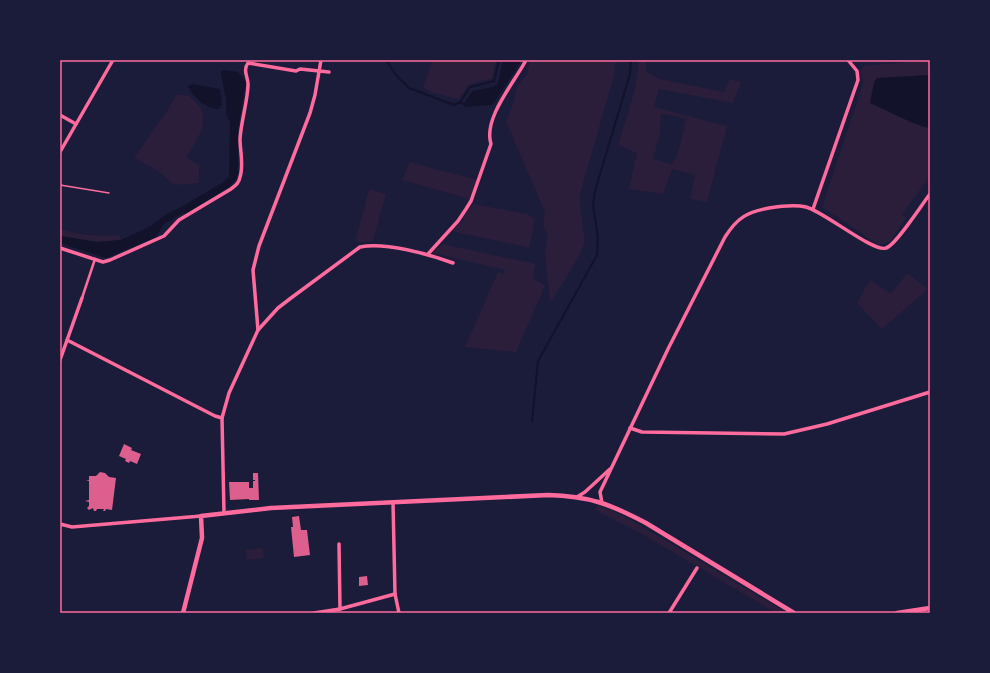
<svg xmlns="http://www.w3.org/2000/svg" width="990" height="673" font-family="Quicksand,sans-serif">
  <rect width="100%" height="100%" fill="#1b1b3a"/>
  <g fill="#2a1e3b" fill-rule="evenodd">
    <polygon points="432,60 496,60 492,78 490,79 470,84 458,99 433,93 423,88"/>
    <path d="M530 60H616L614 76 580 194C579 211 585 227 584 244 583 252 556 294 550 303L545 251 548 235 543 226 545 212 506 122 514 101 517 86 527 74Z"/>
    <path d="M639 60H646V71L659 79 724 92 730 79 741 82 733 103 659 89 654 107 727 126 707 202 690 199 695 175 672 169 663 194 629 189 637 153 618 145 635 89ZM661 113 686 119 678 153 672 164 653 159 660 134Z"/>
    <polygon points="930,60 930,75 912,76 872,94 870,103 913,123 928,128 930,126 930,176 902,214 906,218 890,241 885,244 878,244 822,207 863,84 863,80 860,72 863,66"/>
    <path d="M177 94 189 96C193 100 200 105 202 110 208 126 194 145 186 157L199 165V183L174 185 160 172 134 158 165 114Z"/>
    <polygon points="410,162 477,180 469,199 402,180"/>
    <polygon points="369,189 386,194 373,241 358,242 356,239"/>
    <polygon points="473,204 527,214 535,219 529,248 452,231 464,219 462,218"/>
    <path d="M60 229C79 235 100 237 120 235L121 240 97 242 60 236Z"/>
    <polygon points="442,244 536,264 533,278 545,286 516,352 465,347 498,272 503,274 505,270 432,253"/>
    <polygon points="907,273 928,289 882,329 857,303 870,280 891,294"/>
    <polygon points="597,505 614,511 633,521 787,613 776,613 644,535 597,511 595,509"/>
    <polygon points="263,548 264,558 247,560 246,550"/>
  </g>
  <g fill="#12122b">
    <polygon points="503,60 519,60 520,63 494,103 491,105 464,107 464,103 473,91 493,87 498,83"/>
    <polygon points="224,70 238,72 246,82 238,129 238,172 236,179 230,186 186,214 183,213 164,224 156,237 106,258 60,243 60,236 97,242 121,240 151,226 165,215 181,207 222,183 229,177 230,123 226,114 226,99 221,74 221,71"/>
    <polygon points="930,75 930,126 928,128 913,123 870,103 874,82 877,78"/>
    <path d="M192 84 220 89 222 104 219 109C207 109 192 97 188 86Z"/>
  </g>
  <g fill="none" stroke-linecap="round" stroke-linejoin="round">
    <g stroke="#12122b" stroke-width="2">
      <polyline points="386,60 396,75 409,88 454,105 460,102 470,87 494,81 499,60"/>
      <polyline points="459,102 464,104"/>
      <polyline points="532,421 538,361 597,255 598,238 593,205 595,191 630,74 631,60"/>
    </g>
  </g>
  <g fill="#dd5f8e">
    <polygon points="124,444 132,448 131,450 141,454 137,464 130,461 129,463 125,461 126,459 119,456"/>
    <polygon points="100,472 105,473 109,477 116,478 112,510 106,509 105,511 103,511 104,509 97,509 96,511 94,511 93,508 89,510 87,508 89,506 89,502 85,501 89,500 89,481 86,480 89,480 89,476 96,476"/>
    <polygon points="253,473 258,473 259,500 249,500 249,499 230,500 229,482 249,482 249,488 253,488 253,481 255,481 255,480 253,480"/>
    <polygon points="299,516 301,530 307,530 310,555 294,557 291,527 293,527 292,517"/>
    <polygon points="367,576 368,585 359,586 359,577"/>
  </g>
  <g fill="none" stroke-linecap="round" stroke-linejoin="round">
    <polyline stroke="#ff6b9d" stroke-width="1.5" points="60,185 109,193"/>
    <polyline stroke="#ff6b9d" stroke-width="2.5" points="82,298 95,259"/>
    <g stroke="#ff6b9d" stroke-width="3.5">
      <polyline points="60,115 76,124"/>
      <polyline points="60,152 113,60"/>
      <polyline points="813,209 858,80 857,71 848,60"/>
      <path d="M60 248 103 262 110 260 164 236 179 220 231 189C236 185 239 183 240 177 244 165 240 151 240 139 241 122 247 104 248 86 249 78 242 71 248 63L296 71 300 69 329 72"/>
      <path d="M428 254 458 221 466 209 471 201 491 144C483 119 513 84 525 62L524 60"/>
      <path d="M258 330 278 308 291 298 360 247C386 242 428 254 453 263"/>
      <polyline points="67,340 215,416 222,418"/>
      <polyline points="60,360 82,298"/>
      <polyline points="630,428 642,432 784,434 827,424 930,392"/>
      <polyline points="577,497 585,492 610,469"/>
      <polyline points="393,502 395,594 399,613"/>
      <path d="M602 503 600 492 668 349 725 237C737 218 747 212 769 208 781 206 794 204 806 207 823 211 874 253 886 248 896 245 922 204 930 194"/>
      <polyline points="224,513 222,418 229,393 258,330 253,270 259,246 310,113 315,95 321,60"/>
      <polyline points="60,524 72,527 201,516"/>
      <polyline points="339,544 340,609"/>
      <polyline points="314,613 340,609 395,594"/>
      <polyline points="669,613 697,568"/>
    </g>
    <g stroke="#ff6b9d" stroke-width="4.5">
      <path d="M183 613 202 538 201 516 271 508 548 495C589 496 610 504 646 523L794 613"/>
      <polyline points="897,613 930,608"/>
    </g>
  </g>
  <rect width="990" height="673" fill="none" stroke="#1b1b3a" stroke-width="122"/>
  <rect x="61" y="61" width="868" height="551" fill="none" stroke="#ff6b9d" stroke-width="1.5"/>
</svg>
